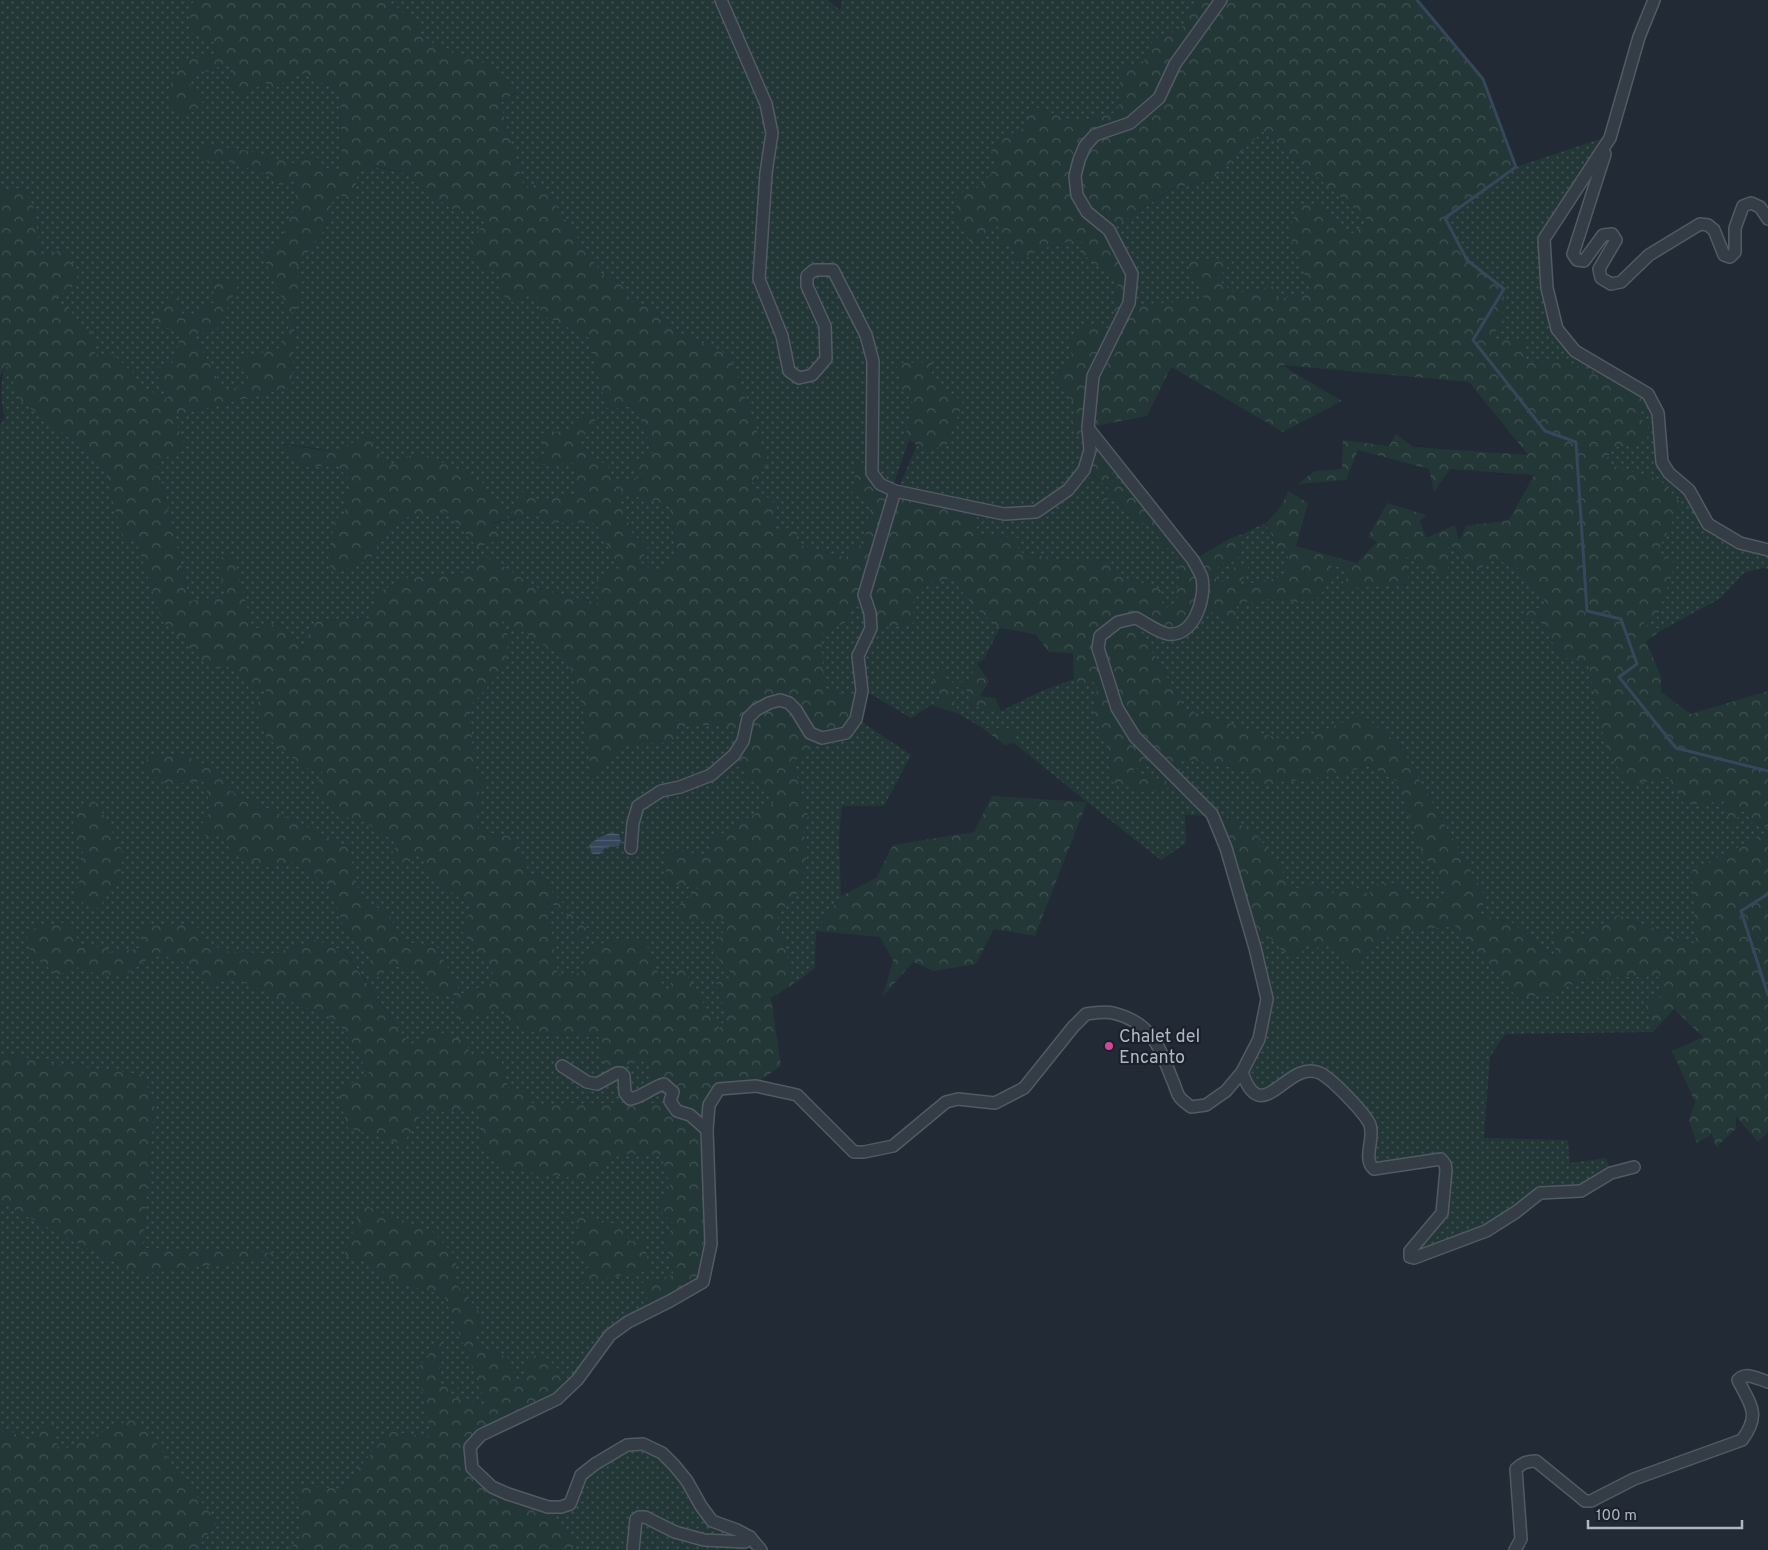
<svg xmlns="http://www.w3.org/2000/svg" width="1768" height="1550" font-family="Overpass,sans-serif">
  <defs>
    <pattern id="grass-dots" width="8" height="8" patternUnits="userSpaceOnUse" patternTransform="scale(1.25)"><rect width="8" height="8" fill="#243737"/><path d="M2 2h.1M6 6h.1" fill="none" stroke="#415252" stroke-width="1.8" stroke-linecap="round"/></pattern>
    <pattern id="forest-crowns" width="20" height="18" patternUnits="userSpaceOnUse" patternTransform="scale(1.25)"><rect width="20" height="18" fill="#243737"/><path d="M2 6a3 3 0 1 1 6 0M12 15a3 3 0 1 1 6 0" fill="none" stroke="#415252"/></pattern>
    <pattern id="water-rules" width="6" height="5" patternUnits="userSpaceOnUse" patternTransform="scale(1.25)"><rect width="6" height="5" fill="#36475b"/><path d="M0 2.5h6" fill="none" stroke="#515f71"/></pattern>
  </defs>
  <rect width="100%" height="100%" fill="#212a35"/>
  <g fill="url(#grass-dots)" fill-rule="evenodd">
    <path d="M0 0H195L191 5 217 44 213 55 183 60 190 85 198 69 208 72 229 61 232 87 265 83 273 90 298 71 340 91 342 170 325 168 318 158 301 166 244 150 204 145 201 154 209 164 217 158 273 176 274 183 281 185 294 181 297 210 291 213 284 234 262 254 294 271 327 226 334 194 360 164 409 174 416 184 452 209H477L487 224 472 236 501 269 536 291 542 315 588 337 607 409 636 406 653 454 627 464 648 476 617 482 622 493 669 505 677 559 657 573 641 563 648 546 633 535 607 466 576 443 599 414 572 430 549 451 535 459 539 465 575 462 577 494 538 500 509 520 542 513 540 522 596 523 619 568 599 603 539 589 488 557 461 574 409 577 370 618 317 620 301 648 253 629 232 555 217 558 226 596 190 601 157 463 174 416 292 387 295 314 279 349 239 359 251 385 224 390 193 335 217 330 239 281 215 302 183 319 177 289 150 319 182 335 172 365 154 368 169 402 127 379 136 375 95 355 76 325 54 299 65 248 40 257 34 208 23 188 0 191ZM281 444C361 448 436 489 508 520L491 524 477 547 447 512 410 515 380 541 371 559 346 514V497L356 489 338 466 306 467Z"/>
    <polygon points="388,0 717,0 762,106 768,134 755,280 798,382 829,361 811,285 811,278 815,274 831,274 862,336 870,362 867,463 852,495 863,495 870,508 864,544 846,550 847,558 797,544 775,534 777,506 751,484 769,464 730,356 674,330 651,307 628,301 622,284 601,273 541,183 524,188 500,103 517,93 491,66 423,39 417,24"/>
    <path d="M725 0H828L840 10 842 0H1193L1195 3 1181 29 1154 39 1143 63 1122 65 1118 112 1077 122 1034 107 1022 129 999 140 998 166 980 187 957 194 974 246 999 222 1000 247 1013 244 1017 263 1044 248 1083 238 1081 252 1118 281 1112 329 1072 354 1054 380 1076 405 1069 427 1086 442 1081 468 1066 488 1035 508 1004 510 901 489 900 485 917 445 928 452 932 362 913 398 905 437 909 440 893 486 882 481 875 471 877 361 835 267 803 275C813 301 843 366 800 374L793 369 763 278 770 173 776 134Z"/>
    <polygon points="1263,131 1370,222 1349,236 1319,204 1289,233 1313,294 1274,299 1273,286 1235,294 1217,279 1231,263 1187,261 1206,301 1133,305 1112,228 1175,188 1212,180"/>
    <polygon points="1606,137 1541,237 1553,330 1644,396 1566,361 1524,363 1487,340 1504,289 1467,260 1445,218 1516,167"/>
    <path d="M6 363 21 401 103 464 124 541 136 540 162 621 234 665 249 688 271 692 323 770 342 816 365 821 398 844 419 854 433 878 472 907 462 931 499 981 461 994 437 947 400 941 389 913 360 900 349 847 230 791 221 772 182 754 148 756 164 783 205 782 211 811 194 836H224L267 867 293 863 329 885 345 930 373 959 393 966 418 970 431 993 455 995 502 1005 537 1034 600 1037 650 1060 678 1091 666 1103 533 1104 509 1091 501 1060 469 1052 410 1045 346 952 316 940 271 954 224 951 204 941 195 924 142 926 141 948 111 953 106 948 81 945 82 966 97 975H125L157 953 196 967 210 984 232 978 337 1020 369 1073 422 1113 479 1109 481 1142 618 1154 661 1155 670 1185 658 1208 676 1227 664 1236 674 1275 651 1307 626 1318 570 1381 527 1380 517 1382 507 1357 473 1344 483 1316 456 1284 455 1257 369 1262 383 1278 444 1295 487 1405 444 1396 462 1384H440L441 1340 418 1368 431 1438 390 1431 302 1536 288 1550H196L217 1522 57 1452 26 1441 9 1430 0 1433V1202L79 1244 140 1274 297 1254 142 1248 155 1100 146 1085 147 1075 49 1063 15 1055 0 1058V425L5 418C0 400 0 381 6 363ZM72 829 108 889 74 899 81 875 78 868 83 852ZM579 1224H616L632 1242 577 1284 590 1265Z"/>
    <polygon points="1642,403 1654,414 1659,463 1686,492 1705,527 1768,554 1768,569 1763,568 1744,573 1721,598 1662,630 1639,623 1656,619 1675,564 1658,553 1604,463 1635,411"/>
    <polygon points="1117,470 1136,493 1104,478"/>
    <polygon points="1090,473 1110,489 1102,500 1114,497 1133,521 1151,524 1165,548 1176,548 1182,581 1180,605 1162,609 1161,589 1115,575 1108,560 1074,562 1018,552 1018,538 980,535 973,519 985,514 1037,516"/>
    <polygon points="1265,523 1279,551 1290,547 1284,576 1239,586 1251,561 1229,579 1216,582 1218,564 1237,561 1243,534"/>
    <polygon points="1447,543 1479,573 1487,558 1515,565 1548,605 1518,615 1541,623 1560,655 1589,666 1607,752 1668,777 1685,805 1724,801 1731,825 1744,809 1753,824 1768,828 1768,833 1692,870 1697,945 1618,915 1584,935 1558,959 1511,922 1479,915 1486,898 1400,745 1363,715 1290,743 1186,710 1135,622 1200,605 1236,626 1236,606 1250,601 1287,599 1330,565 1352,569 1340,588 1409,584 1405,557"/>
    <polygon points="952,578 973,606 1000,628 984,659 977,664 968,682 947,683 934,687 943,698 936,707 931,705 911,718 866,691 861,657 875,628 913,623 913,593 922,586"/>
    <polygon points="861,593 868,627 857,698 824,688 820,634 846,622"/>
    <path d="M500 617 568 660 583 709 592 779 623 744 674 742 677 727 725 724 740 739C716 776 674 787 635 804L637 825C638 820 639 813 641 809 651 794 726 769 746 764L745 777 770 791 774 802 712 840 708 855 667 850 728 920 735 976 716 984 727 1016 719 1030 680 965 667 994 581 973 558 974 547 900 575 922 574 941 598 929 585 928 539 877 529 873 516 837 478 831 479 787 486 784 474 773 470 706 504 669Z"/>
    <polygon points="1074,679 1083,688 1098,679 1094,711 1108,750 1112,782 1177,785 1128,771 1151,758 1209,816 1185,815 1186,843 1161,860 1087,802 1014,743 1015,728 982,728 959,714 947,684 966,689 973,709 983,703 986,713 1001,711 1042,691"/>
    <polygon points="859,720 911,755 884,806 842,806 839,837 841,896 816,931 815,968 794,984 777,915 799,891 808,851 802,828 808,816 793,762 821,742"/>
    <polygon points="1179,758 1251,771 1340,775 1368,765 1398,782 1421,850 1450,897 1419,902 1395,883 1370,895 1335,895 1319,882 1294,890 1256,833 1215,812 1180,776"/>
    <polygon points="1455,926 1518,998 1550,994 1588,978 1658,976 1662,996 1644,999 1653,1032 1505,1034 1490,1057 1484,1138 1568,1140 1570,1163 1606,1158 1610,1169 1579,1188 1544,1188 1484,1228 1414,1254 1442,1221 1448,1162 1375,1165 1373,1163 1376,1133 1316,1067 1272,1089 1258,1091 1246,1072 1271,999 1255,933 1267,934 1299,944 1328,939 1358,972 1360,956 1395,932"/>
    <polygon points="628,1448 643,1448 660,1456 683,1483 698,1508 744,1538 744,1550 577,1550 569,1533 548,1510 562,1511 584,1477"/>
  </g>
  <g fill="url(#forest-crowns)" fill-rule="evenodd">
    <path d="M195 0H388L417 24 423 39 491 66 517 92 500 103 524 188 541 183 601 273 622 284 628 301 651 307 674 330 730 356 769 464 751 484 777 506 775 534 797 524V544L847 558 846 550 864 544 870 508 863 495H852L857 463H867C868 480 876 487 891 493L861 593 846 622 821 634 824 688 857 698 852 717 844 730C834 732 823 736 814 730 804 724 802 707 791 700 777 691 752 703 744 717 741 722 741 733 740 739L725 724 677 727 674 742 623 744 592 780 583 709 568 660 500 618 509 638 504 669 470 706 474 773 481 774 487 784 479 787 478 831 516 837 529 873 539 877 585 928 600 929 574 941 575 922 547 900 558 974 581 973 585 955 606 941H645L666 993 680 964 719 1029 727 1016 716 983 734 976 713 953 728 921 682 922 676 908 699 888 666 884 667 850 708 855 712 840 774 802 769 791 745 777 746 764 721 771C730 763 742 755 747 743 750 736 748 727 751 720 756 710 778 700 788 707 797 714 799 728 807 736 810 739 817 740 821 742L793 762 808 816 802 828 808 851 799 891 777 915 794 984 771 998 781 1066 758 1082 717 1086 705 1104 704 1122 692 1111 679 1108 674 1101 678 1091 665 1080 651 1083 650 1060 604 1069 599 1037 538 1034 507 1021 502 1006 459 1023 455 995 431 993 418 970 393 966 375 979 364 965 373 959 345 930 329 885 293 863 267 867 232 854 224 836H194L211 811 205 782 164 783 144 769 148 756 182 754 221 772 230 791 349 847 360 900 389 913 400 941 437 947 461 994 499 981 462 931 472 907 433 878 419 854 404 866 392 853 398 844 365 822 342 816 316 789 323 770 306 768 267 738 254 706 270 692 249 688 234 666 211 669 162 621 136 540 124 542 103 464 21 401 6 364 0 376V191L23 188 34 208 40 257 66 248 80 282 54 299 72 312 76 325 92 331 95 355 112 353 136 375 128 379 169 401 154 368 172 365 181 335 149 319 177 288 183 319 215 302 211 280 240 281 217 330 193 335 224 390 251 385 238 359 279 348 295 313 288 312 262 254 284 234 291 213 297 210 294 181 281 185 274 183 273 176 217 158 209 164 201 154 203 145 244 150 301 165 305 155 318 158 325 168 342 170 340 91 298 71 273 90 265 83 242 95 232 87 229 61 208 72 198 69 190 85 204 105 186 116 176 114 167 92 183 59 213 55 217 44 190 32 191 5ZM360 164 367 171 375 166 409 174 416 184 452 209H477L486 224 472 236 469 249 483 270 501 269V294L515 304 535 292 542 315 588 337 607 409 636 406 653 453 626 464 647 476 617 482 622 493 669 505 677 558 657 573 641 563 648 546 633 535 607 466 577 444 600 414 574 419 571 430 538 434 549 451 534 459 539 465 575 463 577 494 538 500 521 491 509 520 480 479 418 452 386 467 369 434 335 452 280 444 306 467 338 466 356 489 345 497V514L335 519 328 561 334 574 371 559 380 541 410 515 447 512 477 547 502 539 491 523 541 513 540 522 596 523 619 568 597 579 598 603 539 589 488 557 461 574 409 577 378 592 370 618 317 620 301 648 280 623 253 629 233 555 217 558 225 596 190 601 157 463 185 447 174 416 292 387 295 312 303 284 294 271 327 226 334 194 353 198Z"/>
    <polygon points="1193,0 1217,0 1156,96 1128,119 1093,132 1071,176 1106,233 1128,274 1126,302 1089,374 1086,442 1069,427 1076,405 1054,380 1072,354 1068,337 1087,324 1112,329 1118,281 1080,252 1083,238 1044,248 1017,263 1013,244 1000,247 998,223 973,247 956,219 957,194 980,187 998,166 991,150 999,140 1022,129 1034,107 1077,122 1118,112 1121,65 1143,63 1154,39 1181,29 1195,3"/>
    <path d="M1226 0H1417L1483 79 1516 167 1445 218 1467 260 1504 289 1503 324 1487 340 1524 339V363L1566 361 1645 396 1654 414 1642 403V412L1635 411 1648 427 1647 441 1613 448 1604 463 1660 480 1681 503 1658 552 1676 564 1656 619 1640 623 1662 630 1646 641 1661 676V692L1691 714 1768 691V828L1753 824 1744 809 1731 826 1724 801 1685 805 1668 777 1631 785 1607 753 1589 666 1560 655 1541 623 1517 615 1548 605 1515 565 1487 559 1479 573 1448 543 1450 565 1442 576 1406 557 1409 584 1340 589 1352 569 1331 565 1335 576 1318 598 1294 603 1287 599 1264 600 1257 607 1250 601 1237 606 1236 626 1200 605 1202 592 1193 560 1231 538 1243 534 1237 561 1218 564 1216 582 1229 579 1233 568 1251 560 1240 586 1284 576 1290 548 1279 551 1266 523C1276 513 1283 505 1288 491L1308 503 1296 546 1357 563 1377 542 1368 537 1387 503 1427 515 1420 521 1426 538 1455 525 1459 541 1466 526 1509 520 1534 475 1450 469 1434 492 1429 469 1358 450 1346 480 1298 484 1315 471 1342 469 1343 440 1389 446 1396 434 1413 447 1528 455 1469 382 1281 365 1342 401 1283 432 1171 367 1147 416 1092 427 1096 376 1133 305 1205 300 1186 261 1232 262 1217 279 1235 294 1273 286 1275 299 1312 294 1289 233 1297 206 1319 204 1349 235 1370 222 1263 131 1212 180 1174 188 1112 228 1090 210 1081 194 1078 176 1088 148 1097 138 1132 126 1178 66Z"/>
    <polygon points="932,362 931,377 963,402 947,444 927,452 905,437 913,398 903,392 896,363"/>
    <polygon points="1093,440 1117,470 1104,478 1136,493 1190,562 1198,578 1197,604 1187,623 1177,629 1167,630 1136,614 1096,634 1114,709 1151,758 1139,768 1129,771 1179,785 1147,793 1112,782 1108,750 1094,711 1098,679 1083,688 1074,679 1073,653 1049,652 1035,634 1000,628 973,606 952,578 922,586 913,593 913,623 875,628 868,594 898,496 985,514 973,519 980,535 1018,538 1018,552 1074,562 1108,560 1115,575 1161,589 1163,608 1180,605 1175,591 1182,581 1176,548 1165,548 1151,524 1133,521 1114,497 1102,501 1110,489 1091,473 1085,484 1077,486"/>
    <polygon points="1135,622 1186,710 1290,742 1363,715 1400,745 1486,898 1479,915 1511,922 1557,959 1553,929 1584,935 1618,915 1696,945 1692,870 1768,833 1768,1132 1758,1142 1736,1116 1736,1129 1716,1147 1712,1134 1697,1143 1689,1121 1695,1102 1672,1051 1703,1037 1674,1009 1653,1032 1644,999 1662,996 1658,976 1588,978 1550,994 1518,998 1455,926 1395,932 1360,956 1358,973 1328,940 1317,948 1300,944 1305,957 1288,957 1267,934 1255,933 1215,812 1256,833 1294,889 1319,882 1335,895 1350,883 1369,895 1374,884 1395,883 1419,902 1449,896 1421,850 1398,782 1368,765 1340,775 1257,785 1251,771 1179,758 1180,776 1138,735 1121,706 1102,647 1104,638 1120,626"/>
    <polygon points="977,664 989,681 980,696 995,698 1001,711 986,713 983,703 973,709 966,689 948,685 959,714 936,707 943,698 934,687 933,677 943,671 947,682 968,682"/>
    <polygon points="982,728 1015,728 1014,743 1005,745"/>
    <polygon points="992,796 1087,802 1035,936 994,929 976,964 934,971 913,962 883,996 893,960 880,937 816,931 841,896 876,878 893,845 974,832"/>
    <path d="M86 799 97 803 124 854 117 886 108 889 100 909 74 899 81 875 78 868 83 852C70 824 68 826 86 799Z"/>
    <polygon points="68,922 81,945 106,948 111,953 141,948 141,926 196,924 204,941 224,951 271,954 316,940 345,952 410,1045 434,1030 467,1042 469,1052 501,1060 509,1091 527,1092 533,1104 666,1103 688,1118 704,1132 706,1243 699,1280 651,1307 641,1283 674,1275 664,1236 676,1227 658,1208 670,1185 661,1155 618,1154 590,1180 503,1169 481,1142 479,1109 422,1113 403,1144 348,1128 337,1091 369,1073 337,1020 232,978 210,984 196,967 157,953 125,975 97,975 82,966 58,975 31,955 27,937 37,926"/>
    <polygon points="15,1055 49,1063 147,1075 146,1085 155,1100 142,1248 302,1254 140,1274 79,1244 0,1202 0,1058"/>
    <polygon points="363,1205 433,1232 456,1257 456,1284 483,1316 473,1344 507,1357 517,1382 527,1380 523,1368 529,1356 544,1355 570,1381 555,1395 479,1432 469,1469 548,1510 569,1533 577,1550 288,1550 302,1536 296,1485 342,1489 390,1431 431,1438 418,1368 441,1339 440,1384 463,1384 445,1396 487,1405 444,1295 383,1278 369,1262 344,1255"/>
    <polygon points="576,1214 616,1224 632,1242 643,1238 650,1270 576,1284 590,1265 573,1246 579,1224 563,1218"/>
    <polygon points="136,1417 217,1522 196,1550 0,1550 0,1433 9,1430 26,1441 54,1422 58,1452"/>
  </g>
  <polygon fill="url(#water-rules)" points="610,833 619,834 621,842 619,846 606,847 600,854 592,854 589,845 598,838"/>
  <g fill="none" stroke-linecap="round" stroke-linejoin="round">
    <g stroke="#36475b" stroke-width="3">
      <polyline points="1417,0 1483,79 1516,167 1445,218 1467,260 1504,289 1473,340 1545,431 1576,442 1587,611 1621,619 1637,664 1619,677 1676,748 1768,771"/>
      <polyline points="1768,894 1741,911 1768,995"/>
    </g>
    <g stroke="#525a64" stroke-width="14">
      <g id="street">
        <polyline points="721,0 766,104 772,133 766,173 759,279 782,336 789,371 799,378 812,375 826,359 825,326 807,286 807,276 814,270 833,270 866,335 873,361 872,473 880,484 895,491 1004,514 1036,512 1068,490 1084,470 1090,450 1088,428"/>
        <polyline points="1654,0 1639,37 1610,138 1544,239 1547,288 1557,329 1575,351 1648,394 1658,413 1662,462 1669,473 1689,490 1708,524 1740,543 1768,550"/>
        <polyline points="1605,154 1573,254 1577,260 1584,261 1603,235 1612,234 1616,240 1599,269 1601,278 1611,284 1621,282 1649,255 1700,224 1708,225 1714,230 1724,255 1730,257 1735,252 1735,228 1743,206 1751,203 1760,207 1768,219"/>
        <polyline points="631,848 633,823 638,806 661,791 680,787 711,775 734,755 743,741 748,718 756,710 769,703 780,700 789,703 796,710 810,733 822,738 846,733 856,719 862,691 858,656 871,628 870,613 864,595 895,491"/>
        <path d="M562 1066 587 1082 597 1084 617 1073H621L624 1076 625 1093 630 1099C643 1097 650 1088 664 1084L673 1092 670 1101 677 1111 690 1115 707 1130"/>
        <path d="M1242 1072C1262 1131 1287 1058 1320 1073 1332 1079 1366 1114 1370 1125 1375 1139 1362 1159 1374 1169L1441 1159 1445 1164 1446 1170 1442 1213 1410 1251V1257L1414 1258 1486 1231 1516 1212 1540 1193 1581 1191 1611 1173 1634 1167"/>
        <polyline points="633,1550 636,1519 639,1517 645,1517 675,1532 704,1540 745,1542 750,1537"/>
        <path d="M761 1550 750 1537 737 1530 712 1521 701 1506 687 1481 674 1465 662 1453 643 1444 627 1445 595 1464 581 1475 570 1504 561 1507H548L508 1494 492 1487 472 1468 470 1447 481 1435 557 1399 577 1380 610 1335 628 1322 670 1301 703 1282 711 1244 707 1130 709 1105 719 1089 756 1086 797 1095 854 1152H864L893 1146 946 1102 958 1099 995 1103 1024 1088 1073 1027 1086 1014C1094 1013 1105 1011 1113 1013 1151 1022 1159 1046 1172 1079 1180 1097 1174 1094 1191 1107L1206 1105 1226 1091 1242 1072 1259 1039 1267 999 1255 948 1226 848 1212 814 1135 737 1117 708 1098 648 1100 636 1118 622 1136 618C1144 622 1159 633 1168 634 1194 637 1206 599 1202 578 1200 572 1196 566 1193 560L1088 428 1093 376 1129 303 1132 274 1109 230 1087 212 1077 195 1075 176 1079 160 1085 146 1095 135 1130 123 1159 98 1175 64 1221 0"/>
        <path d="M1515 1550 1521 1539 1516 1469C1522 1463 1527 1461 1536 1461L1579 1496 1585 1501H1591L1634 1479 1742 1440C1761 1414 1751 1406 1738 1380 1746 1371 1758 1379 1768 1382"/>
      </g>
    </g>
    <use href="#street" stroke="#343c46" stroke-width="11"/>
  </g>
  <circle fill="#d1479c" stroke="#1a212a" stroke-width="2" cx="1109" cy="1046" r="5"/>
  <g text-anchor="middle" stroke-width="4.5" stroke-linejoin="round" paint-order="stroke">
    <g font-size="18" fill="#afb7c3" stroke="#1a212a" text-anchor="start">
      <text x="1119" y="1042">Chalet del<tspan x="1119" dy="21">Encanto</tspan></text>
    </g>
  </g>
  <path d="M1588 1520v8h154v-8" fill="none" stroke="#afb7c3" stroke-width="2.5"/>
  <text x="1596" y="1520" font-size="15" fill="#afb7c3" stroke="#1a212a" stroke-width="4" paint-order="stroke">100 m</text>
</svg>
